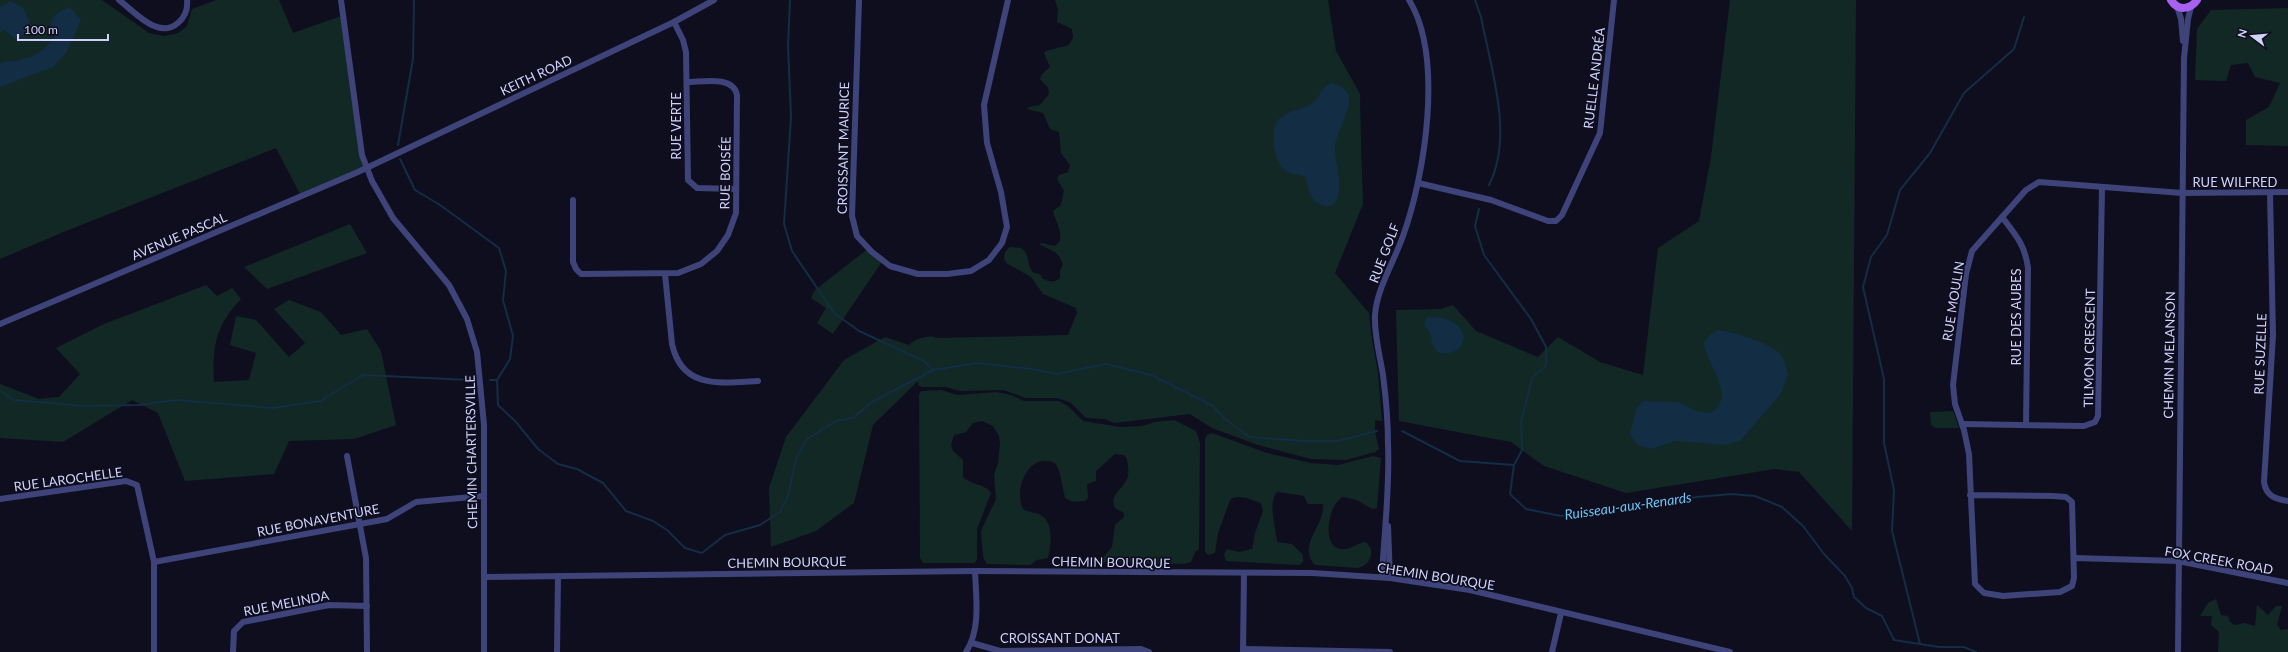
<svg xmlns="http://www.w3.org/2000/svg" width="2288" height="652" font-family="Lato,sans-serif">
  <rect width="100%" height="100%" fill="#0f0e1f"/>
  <g fill="#122824">
    <polygon points="0,0 102,0 149,33 164,36 178,33 187,26 192,9 216,0 279,0 293,33 344,15 366,168 301,196 276,148 66,231 0,259"/>
    <path d="M1055 0H1328L1336 51 1360 94 1361 142 1363 204 1335 273 1369 313 1372 339 1378 373 1382 421 1375 420V432L1379 449 1375 452 1346 460 1311 459 1258 445 1212 428 1190 414 1114 423 1105 419 1086 418 1071 403 1058 398H1026L1003 390 960 391 946 387H922L918 385V381L873 425 854 503 816 531 771 547 769 488 786 437 844 360 885 337 909 345C915 339 929 334 937 338L1068 335 1077 313 1076 308 1043 294 1031 277 1006 263 1004 258 1005 252 1010 247 1021 248C1031 255 1026 265 1033 272L1041 275 1042 278C1048 282 1055 283 1060 278V271L1063 264C1059 251 1050 250 1039 244L1042 243 1054 246C1068 240 1055 221 1053 211L1061 205 1064 191 1057 179 1059 175 1068 172 1070 165 1061 153 1059 132 1050 129 1043 113 1027 109 1029 107 1040 105 1049 94 1048 88 1040 79 1042 74 1050 67 1044 53 1046 51 1069 45 1073 38 1072 29 1057 22 1058 9Z"/>
    <polygon points="1730,0 1856,0 1852,531 1799,472 1775,469 1626,493 1544,466 1511,442 1399,421 1396,310 1441,309 1453,305 1476,331 1538,357 1558,337 1600,362 1643,375 1658,248 1699,221 1711,157"/>
    <polygon points="2288,8 2288,146 2246,145 2246,120 2269,107 2280,83 2255,77 2248,63 2231,65 2226,81 2195,80 2197,29 2211,10"/>
    <polygon points="350,224 367,253 267,289 244,267"/>
    <polygon points="869,248 883,260 833,334 817,323 826,308 811,298 815,290"/>
    <path d="M206 285 217 296 232 288 241 299C216 325 212 346 214 382L249 380 256 353 230 345 236 316 256 320 289 357 305 343 274 309 289 300 321 312 341 335 367 329 381 351 396 425 354 439 289 441 274 474 185 481 158 413 132 400 63 442 0 438V384L39 399 59 397 80 374 56 348 104 324Z"/>
    <path d="M941 390 958 395 996 392 1011 395 1024 401H1059L1069 407 1083 421 1120 427 1142 426 1155 422 1174 420 1196 431 1200 443 1199 549 1195 552 1191 562 1184 564 1102 562V559L1112 547 1115 525 1124 517V513L1115 508C1109 495 1121 491 1126 481 1130 474 1128 466 1127 459L1124 455 1115 454 1096 471V481L1087 484 1088 498 1085 501 1073 502 1065 498 1059 470 1055 463C1029 451 1013 489 1023 509 1029 513 1036 512 1041 515 1054 523 1051 546 1048 558L1037 560 1030 565 987 564 983 557 981 531 996 499 994 475 998 463 1000 443 999 436 993 426 982 421 973 423 966 432 954 435 951 445 953 451 963 460V477C971 485 986 484 991 493L977 529V560L974 563H923L920 558 919 394 922 391Z"/>
    <polygon points="1953,411 1959,428 1936,428 1931,425 1930,412"/>
    <path d="M1212 433 1267 453 1311 463 1338 465 1373 456 1381 458 1377 508 1372 509 1357 500 1343 497C1329 503 1322 541 1337 548 1348 553 1357 542 1366 542L1371 549C1372 559 1368 565 1358 568L1315 565C1296 545 1326 525 1323 504H1308L1304 496 1279 492 1276 493C1268 505 1276 528 1277 542L1292 544 1303 555V562L1299 565 1226 561 1224 554 1227 549 1239 552 1252 549 1255 533 1263 511 1261 503C1252 500 1237 493 1230 500L1218 533 1215 553 1208 555 1205 551V439L1207 435Z"/>
    <polygon points="2216,599 2221,615 2228,616 2230,622 2235,625 2244,623 2255,626 2257,605 2268,615 2276,606 2282,606 2277,625 2281,630 2288,629 2288,652 2218,652 2219,632 2211,625 2212,616 2200,616 2208,603"/>
  </g>
  <g fill="#122d44">
    <polygon points="11,1 23,8 30,21 26,32 16,40 5,30 0,32 0,7"/>
    <path d="M70 7 81 20 66 53 53 67 0 87V63C27 59 39 58 56 35L50 24C54 13 60 11 70 7Z"/>
    <path d="M1332 83C1369 92 1335 127 1335 148 1335 164 1347 195 1331 206 1311 208 1310 192 1305 177 1300 174 1293 175 1287 172 1274 163 1267 129 1280 118 1289 110 1302 110 1311 104 1321 99 1320 86 1332 83Z"/>
    <path d="M1430 317C1444 317 1460 321 1464 336L1461 347C1451 355 1437 358 1432 343 1431 340 1432 336 1430 333 1429 330 1426 328 1424 326L1426 318Z"/>
    <path d="M1718 330C1733 332 1772 343 1781 355 1785 361 1787 368 1788 375L1780 395 1740 441 1724 445 1676 441 1651 449 1637 445 1630 434 1636 409 1643 401 1678 402 1696 411 1711 413C1738 395 1705 364 1704 342L1711 334Z"/>
  </g>
  <g fill="none" stroke-linecap="round" stroke-linejoin="round">
    <g stroke="#122d44" stroke-width="2">
      <polyline points="790,0 788,46 791,117 784,224 792,251 834,313 859,331 924,361 933,370"/>
      <path d="M1475 0 1481 17C1491 69 1514 136 1489 185"/>
      <polyline points="398,145 413,59 414,0"/>
      <polyline points="400,159 415,190 440,205 499,248 506,271 503,300 513,336 510,359 497,380 498,405 516,422 538,449 558,464 577,469 603,483 626,511 653,521 667,530 685,548 702,553 725,535 760,525 780,512 788,496 796,459 807,439 836,421 853,418 872,402 933,370 976,363 1032,369 1056,374 1106,364 1151,375 1213,406 1225,419 1249,437 1305,441 1338,441 1377,431"/>
      <polyline points="1479,209 1475,226 1484,255 1531,319 1546,347 1546,366 1532,378 1521,422 1522,450 1514,465 1510,494 1526,509 1561,516 1697,497 1731,494 1755,496 1782,507 1803,526 1824,554 1845,576 1852,588 1854,597 1866,608 1882,616 1894,640 1939,647 1964,647 1976,652"/>
      <polyline points="490,380 497,380"/>
      <polyline points="0,391 14,400 84,406 139,405 176,400 273,408 320,401 363,375 470,380"/>
      <polyline points="1402,431 1460,461 1514,465"/>
      <polyline points="1920,644 1892,531 1894,490 1884,443 1884,379 1863,287 1871,257 1887,235 1900,190 1930,153 1964,93 2014,49 2024,17"/>
    </g>
    <g stroke="#3e4479" stroke-width="6">
      <path d="M119 0C135 12 158 40 178 23 185 17 188 9 187 0"/>
      <polyline points="341,0 362,155 372,181 393,218 449,285 467,319 477,352 484,425 484,652"/>
      <polyline points="859,0 852,216 857,236 872,252 890,266 918,274 947,274 971,271 989,260 1002,243 1007,227 1001,192 987,143 984,105 1008,0"/>
      <polyline points="2177,6 2181,19 2183,41"/>
      <polyline points="674,22 683,40 686,52 688,180 697,188 736,189"/>
      <polyline points="1418,183 1491,200 1548,221 1556,221 1562,215 1600,133 1614,0"/>
      <path d="M2270 193 2273 335 2264 482C2266 496 2275 499 2288 501"/>
      <path d="M573 200V262L576 269 581 274 678 273 701 264 717 251 728 235 736 213 737 95C733 75 702 82 687 82"/>
      <path d="M2002 217C2016 235 2025 245 2028 268L2026 425"/>
      <path d="M665 274 672 344C682 390 722 383 758 381"/>
      <polyline points="0,324 358,172 674,22 714,0"/>
      <polyline points="1962,424 2084,426 2095,422 2098,416 2102,187"/>
      <polyline points="347,456 366,558 367,652"/>
      <polyline points="1970,495 2053,496 2066,497 2072,502 2074,578 2072,586 2060,592 2003,596 1984,593 1975,584 1969,454 1964,430 1955,404 1953,385 1966,274 1972,251 2026,190 2039,182 2182,193 2288,192"/>
      <polyline points="0,499 126,481 137,485 154,562 154,652"/>
      <polyline points="1388,526 1390,578"/>
      <polyline points="2074,558 2178,561 2288,583"/>
      <polyline points="154,562 387,519 416,502 483,496"/>
      <polyline points="484,577 975,571 1312,573 1390,578 1470,590 1730,652"/>
      <path d="M1382 577C1384 533 1390 489 1388 444 1388 422 1386 398 1383 375 1380 356 1374 335 1375 315 1377 288 1394 262 1403 236 1425 175 1444 57 1409 0"/>
      <polyline points="972,643 1000,651 1141,649 1149,652"/>
      <polyline points="1243,649 1390,652"/>
      <polyline points="233,652 234,631 243,622 329,605 367,606"/>
      <polyline points="557,652 558,576"/>
      <path d="M966 652C981 629 976 598 975 571"/>
      <polyline points="1243,652 1244,573"/>
      <polyline points="1552,652 1561,613"/>
      <polyline points="2178,652 2184,58 2188,19 2191,7"/>
    </g>
    <path stroke="#a661f0" stroke-width="8" d="M2171 0C2178 11 2190 10 2197 0"/>
  </g>
  <g text-anchor="middle" stroke-width="3.5" stroke-linejoin="round" paint-order="stroke">
    <g font-size="13" fill="#d0d2fb" stroke="#0f0e1f">
      <text transform="translate(536 75) rotate(-25)" y="5">KEITH ROAD</text>
      <text transform="translate(1594 78) rotate(-83)" y="5">RUELLE ANDRÉA</text>
      <text transform="translate(676 126) rotate(-90)" y="5">RUE VERTE</text>
      <text transform="translate(843 148) rotate(-89)" y="5">CROISSANT MAURICE</text>
      <text transform="translate(725 173) rotate(-89)" y="5">RUE BOISÉE</text>
      <text x="2235" y="187">RUE WILFRED</text>
      <text transform="translate(179 236) rotate(-23)" y="5">AVENUE PASCAL</text>
      <text transform="translate(1384 253) rotate(-69)" y="5">RUE GOLF</text>
      <text transform="translate(1953 301) rotate(-81)" y="5">RUE MOULIN</text>
      <text transform="translate(2016 317) rotate(-90)" y="5">RUE DES AUBES</text>
      <text transform="translate(2089 348) rotate(-89)" y="5">TILMON CRESCENT</text>
      <text transform="translate(2260 354) rotate(-88)" y="5">RUE SUZELLE</text>
      <text transform="translate(2169 355) rotate(-89)" y="5">CHEMIN MELANSON</text>
      <text transform="translate(471 452) rotate(-91)" y="5">CHEMIN CHARTERSVILLE</text>
      <text transform="translate(68 479) rotate(-8)" y="5">RUE LAROCHELLE</text>
      <text transform="translate(318 520) rotate(-11)" y="5">RUE BONAVENTURE</text>
      <text transform="translate(2219 560) rotate(10)" y="5">FOX CREEK ROAD</text>
      <text transform="translate(787 562) rotate(-1)" y="5">CHEMIN BOURQUE</text>
      <text transform="translate(1111 562) rotate(1)" y="5">CHEMIN BOURQUE</text>
      <text transform="translate(1436 576) rotate(9)" y="5">CHEMIN BOURQUE</text>
      <text transform="translate(286 603) rotate(-11)" y="5">RUE MELINDA</text>
      <text x="1060" y="643">CROISSANT DONAT</text>
    </g>
    <g font-size="14" font-style="italic" fill="#68c5f1" stroke="#0f0e1f">
      <text transform="translate(1628 506) rotate(-8)" y="5">Ruisseau-aux-Renards</text>
    </g>
  </g>
  <g transform="translate(2252 36) rotate(286)" stroke="#0f0e1f" stroke-width="3" paint-order="stroke">
  <path d="M0-3L7 15L0 10L-7 15Z" fill="#d0d2fb"/>
  <text y="-6" font-size="11" font-weight="bold" text-anchor="middle" fill="#d0d2fb">N</text>
  </g>
  <path d="M18 34v6h90v-6" fill="none" stroke="#d0d2fb" stroke-width="2"/>
  <text x="24" y="34" font-size="12" fill="#d0d2fb" stroke="#0f0e1f" stroke-width="3" paint-order="stroke">100 m</text>
</svg>
